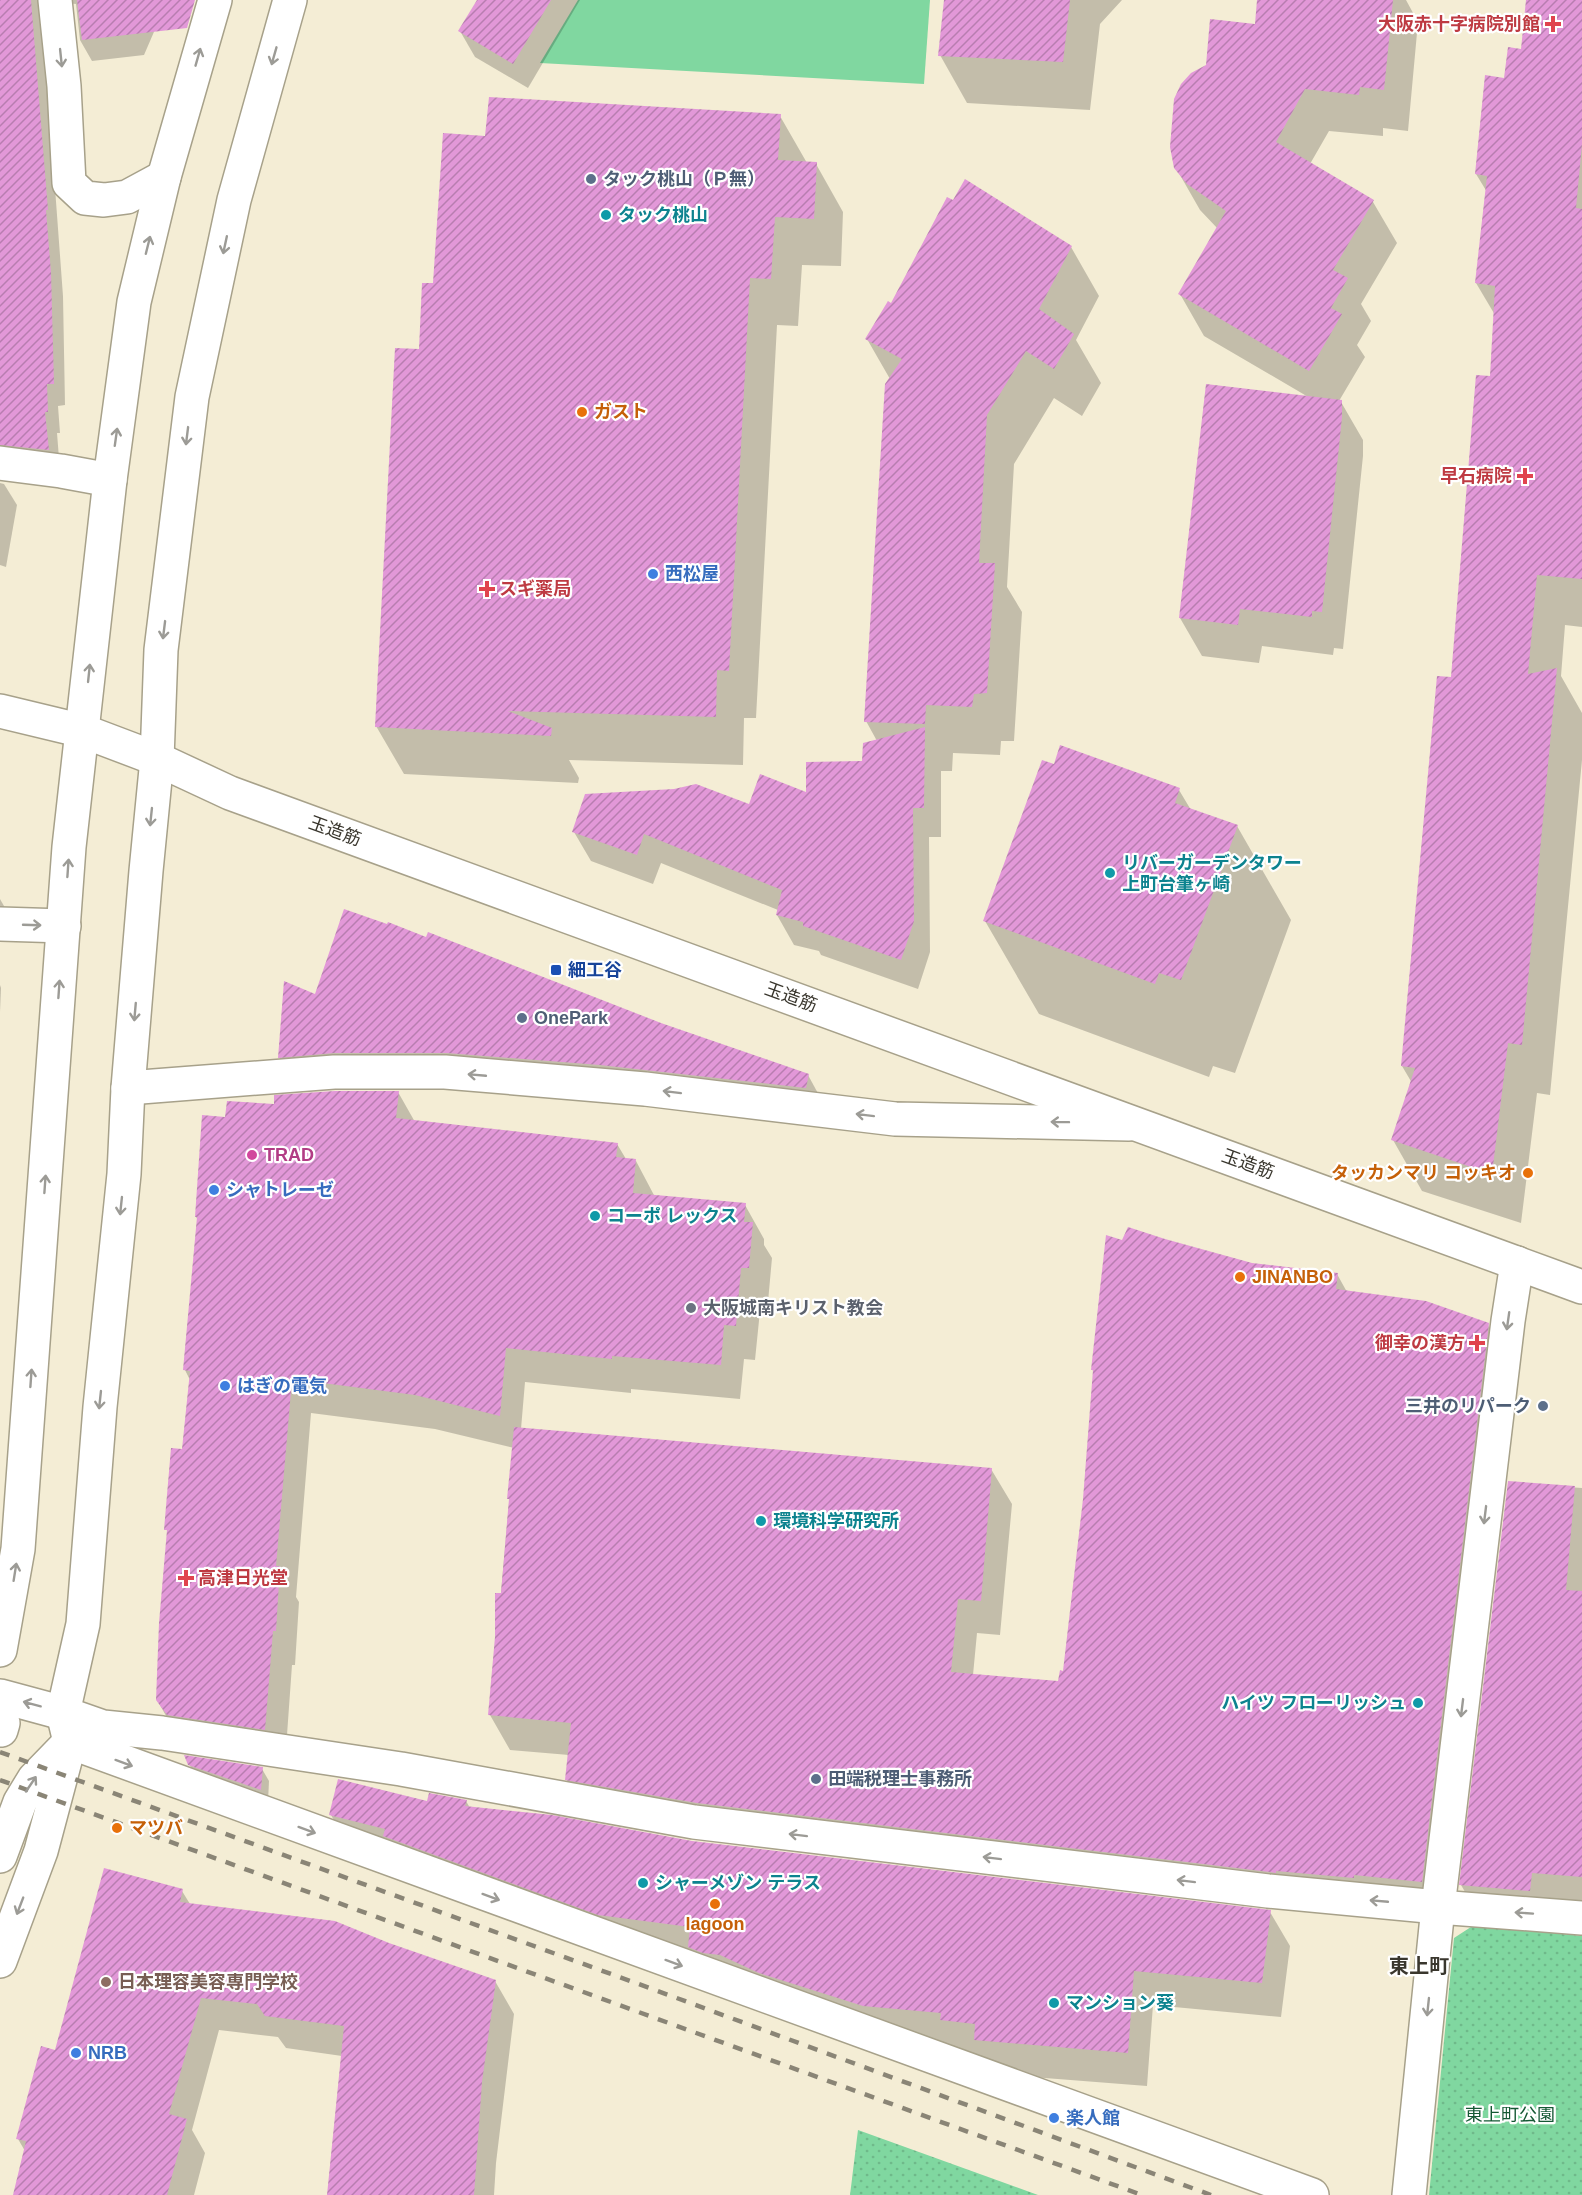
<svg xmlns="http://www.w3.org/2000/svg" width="1582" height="2195" font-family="Arial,'Noto Sans JP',sans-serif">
  <defs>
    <pattern id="grass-dots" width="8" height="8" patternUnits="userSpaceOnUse" patternTransform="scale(1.5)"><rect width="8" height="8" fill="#80d7a0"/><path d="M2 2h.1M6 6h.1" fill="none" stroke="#6fb98a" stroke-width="1.8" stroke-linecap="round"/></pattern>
    <pattern id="building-hatch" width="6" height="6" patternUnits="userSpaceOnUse" patternTransform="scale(1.5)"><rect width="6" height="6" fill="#e298d8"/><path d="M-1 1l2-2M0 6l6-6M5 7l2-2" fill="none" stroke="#b87db0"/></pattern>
  </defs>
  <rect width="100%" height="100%" fill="#f4edd5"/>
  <g fill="url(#grass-dots)">
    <polygon points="1474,1925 1582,1936 1582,2195 1429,2195 1454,1938"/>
    <polygon points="858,2130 1038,2195 850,2195"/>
  </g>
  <polygon fill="#80d7a0" points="578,0 930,0 924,84 540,63"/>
  <g fill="#0003">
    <polygon points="0,0 162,0 163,11 144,55 92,61 80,40 76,4 65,3 46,66 63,296 65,405 58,406 60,433 57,433 60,471 0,471"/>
    <polygon points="478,0 580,0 528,88 475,57 460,31"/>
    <polygon points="946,0 1122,0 1100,24 1090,110 967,103 940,55"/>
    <polygon points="1259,0 1406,0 1418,22 1408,131 1383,128 1383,136 1329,131 1310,164 1373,202 1397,243 1361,304 1371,321 1357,345 1365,357 1339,401 1341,402 1363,440 1363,456 1343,649 1334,648 1333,655 1262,646 1259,663 1202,656 1180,618 1310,398 1204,336 1180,294 1218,229 1200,210 1176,168 1207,66 1256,26"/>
    <polygon points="1528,0 1582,0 1582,627 1565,625 1561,676 1582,713 1582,760 1550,1095 1537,1093 1521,1223 1422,1191 1393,1140 1412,1083 1402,1066 1491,378 1495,315 1476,283 1487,192 1476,174 1505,79 1522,51"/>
    <polygon points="780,116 807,163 816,164 843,212 841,266 802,265 798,326 777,325 756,718 744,718 743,765 569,760 579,778 578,783 404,774 376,726 421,351 435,285 486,138"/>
    <polygon points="1071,247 1099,296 1076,340 1101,383 1082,416 1054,398 1014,464 1007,587 1022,612 1014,741 1001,741 1000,755 953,753 952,771 941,771 941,837 929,837 930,952 918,989 821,955 819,951 794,945 777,915 778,910 661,863 653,884 591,861 574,832 750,806 807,795 863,763 877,741 866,721 890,379 867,339 891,305"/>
    <polygon points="0,483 4,484 17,505 6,567 0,565"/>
    <polygon points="1055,765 1179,790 1191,810 1237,826 1291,920 1235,1073 1213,1066 1209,1077 1039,1014 985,921"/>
    <polygon points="0,899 4,906 0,934"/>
    <polygon points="0,985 1,988 0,1012"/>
    <polygon points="316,996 660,1024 808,1075 820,1097 292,1079 279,1057"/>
    <polygon points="398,1092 415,1122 617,1144 626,1159 636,1161 655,1197 745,1205 764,1239 764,1245 772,1258 768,1302 761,1301 755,1360 744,1359 740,1399 631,1389 631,1393 525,1382 521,1429 991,1469 1012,1504 1000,1635 977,1633 973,1675 1060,1683 1064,1672 1084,1499 1094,1373 1092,1369 1252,1264 1337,1274 1347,1292 1488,1325 1508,1360 1442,1916 586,1814 566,1779 569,1755 510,1750 490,1715 514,1448 435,1429 311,1413 296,1597 299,1602 295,1665 292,1665 285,1763 177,1735 157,1700 169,1534 166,1529 183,1451 190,1380 185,1370 198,1220 196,1217 227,1118 275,1106"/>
    <polygon points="1509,1483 1582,1488 1582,1911 1482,1921 1461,1885"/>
    <polygon points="189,1764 262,1769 269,1781 268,1802 197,1778"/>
    <polygon points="466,1801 470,1808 692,1842 1270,1912 1290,1946 1281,2017 1153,2005 1147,2086 995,2074 985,2057 961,2054 957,2047 884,2040 350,1849 331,1815 428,1803"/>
    <polygon points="182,1891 190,1904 388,1944 495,1981 514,2014 496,2163 494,2195 330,2195 342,2056 286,2048 278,2037 219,2030 192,2130 205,2153 194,2195 17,2195 25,2151 18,2139 57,2051"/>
  </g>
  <g fill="url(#building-hatch)">
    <polygon points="0,0 31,0 48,210 46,210 51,273 54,384 47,384 48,412 45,412 49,450 0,445"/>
    <polygon points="77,0 195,0 187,28 82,40"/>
    <polygon points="477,0 551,0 513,64 458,31"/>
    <polygon points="944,0 1070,0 1063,62 938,56"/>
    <polygon points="1257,0 1393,0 1384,90 1360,87 1359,95 1305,89 1276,142 1374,200 1333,270 1348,278 1331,308 1342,314 1309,371 1178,294 1226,211 1187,184 1174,168 1170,147 1174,99 1181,84 1191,73 1206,65 1210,19 1255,24"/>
    <polygon points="1526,0 1582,0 1582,144 1576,208 1582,209 1582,579 1537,575 1528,674 1557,668 1522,1045 1508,1043 1492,1174 1391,1140 1415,1068 1401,1066 1437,676 1451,677 1476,375 1490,376 1495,286 1475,283 1487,176 1475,174 1485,75 1504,78 1508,47 1521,49"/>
    <polygon points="489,97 781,114 778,160 817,162 814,219 775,217 771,279 750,278 729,671 717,670 716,717 508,711 552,728 551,736 375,727 395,348 419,349 422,283 433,283 443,133 485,136"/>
    <polygon points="965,179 1072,246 1039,309 1074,334 1054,369 1026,351 987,415 979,563 995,563 987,693 974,694 972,707 926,705 925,724 864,722 885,384 902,359 865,339 888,301 891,303 947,197 953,200"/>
    <polygon points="1206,384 1342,400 1342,417 1322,612 1312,611 1312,617 1240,609 1238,625 1179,618"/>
    <polygon points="925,727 924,808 913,808 914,921 901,960 803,926 803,922 776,915 782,890 644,834 637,855 572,832 585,794 674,789 696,784 749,804 760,774 806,792 806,762 862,761 863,743"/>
    <polygon points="1060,745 1180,788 1175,803 1238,825 1181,980 1159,973 1155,984 983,921 1042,760 1054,764"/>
    <polygon points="344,909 387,924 388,922 426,937 428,932 661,1023 809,1074 806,1088 600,1065 447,1053 334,1053 278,1058 284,981 315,994"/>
    <polygon points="335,1091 399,1091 396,1118 618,1143 616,1157 636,1159 633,1193 746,1203 744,1222 753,1222 749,1268 741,1268 736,1326 724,1325 721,1365 612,1356 612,1359 506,1348 500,1416 415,1395 292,1379 276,1566 280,1566 276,1631 273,1631 265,1730 167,1715 156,1700 159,1623 167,1530 164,1530 171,1448 182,1449 190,1371 183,1370 197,1217 195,1217 202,1115 225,1117 227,1101 274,1104 274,1095"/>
    <polygon points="1128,1227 1165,1239 1252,1263 1338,1273 1336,1289 1426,1301 1489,1323 1422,1882 1354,1875 1354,1878 1276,1871 1276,1873 1270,1872 697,1803 565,1780 571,1723 488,1715 495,1637 495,1593 501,1593 509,1499 507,1499 514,1427 992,1468 981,1601 958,1599 951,1672 1058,1681 1060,1670 1063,1671 1083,1499 1093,1370 1091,1370 1106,1235 1122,1240"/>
    <polygon points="1508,1481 1575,1486 1566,1590 1582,1591 1582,1877 1532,1873 1530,1891 1459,1885"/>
    <polygon points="184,1755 263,1767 261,1790 188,1765"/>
    <polygon points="338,1779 427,1801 429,1793 467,1800 465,1806 552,1815 692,1841 1271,1910 1262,1983 1134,1971 1128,2053 974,2040 975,2024 940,2020 941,2013 863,2006 759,1973 720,1955 703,1953 688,1947 690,1927 598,1915 383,1836 385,1829 329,1815"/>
    <polygon points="104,1868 183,1889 180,1902 335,1921 389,1943 496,1980 482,2082 474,2195 327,2195 344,2026 265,2016 257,2004 201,1998 169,2114 187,2119 167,2195 13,2195 26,2141 16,2139 41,2046 55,2050"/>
  </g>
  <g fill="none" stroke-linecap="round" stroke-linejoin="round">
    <g stroke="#a7a18a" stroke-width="36">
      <g id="minor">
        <polyline points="55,0 64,86 69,183 85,198 104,200 127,197 164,177"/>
        <polyline points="0,463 61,471 110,480"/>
        <polyline points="0,924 64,926"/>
        <polyline points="128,1088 334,1072 445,1072 645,1089 895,1119 1129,1124"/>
        <polyline points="0,1696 63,1713 103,1727 162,1733 401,1769 694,1822 1268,1891 1438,1907 1582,1918"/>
        <polyline points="70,1742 1312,2195"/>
        <polyline points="1409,2195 1438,1907 1508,1321 1517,1263"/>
      </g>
    </g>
    <g stroke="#a7a18a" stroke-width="36">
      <g id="tertiary">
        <polyline points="0,711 83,731 157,759 230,793 1582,1287"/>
        <polyline points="0,1650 18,1549 69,847 110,480 134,302 164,177 215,0"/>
        <polyline points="0,1716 3,1723 1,1730"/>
        <polyline points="0,1856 20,1802 34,1779 68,1744"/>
        <polyline points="0,1961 41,1851 70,1742 63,1713 83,1624 100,1407 124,1174 128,1088 146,871 157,759 161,650 192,397 234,200 290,0"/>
      </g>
    </g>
    <use href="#minor" stroke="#fff" stroke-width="33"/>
    <use href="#tertiary" stroke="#fff" stroke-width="33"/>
    <g stroke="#8a8576" stroke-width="4.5" stroke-dasharray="10 10" stroke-linecap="butt">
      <polyline points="0,1752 655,1990 1211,2195"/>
      <polyline points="0,1780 1142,2195"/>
    </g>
  </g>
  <defs><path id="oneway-shaft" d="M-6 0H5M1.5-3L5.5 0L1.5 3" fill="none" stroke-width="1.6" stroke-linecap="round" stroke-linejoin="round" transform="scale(1.5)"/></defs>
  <g stroke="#9c9b96">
    <use href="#oneway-shaft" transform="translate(274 56) rotate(106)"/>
    <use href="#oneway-shaft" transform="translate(198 57) rotate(-74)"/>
    <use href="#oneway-shaft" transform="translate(61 58) rotate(84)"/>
    <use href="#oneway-shaft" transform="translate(148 245) rotate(-76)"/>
    <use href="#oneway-shaft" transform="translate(225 245) rotate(102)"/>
    <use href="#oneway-shaft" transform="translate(187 436) rotate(97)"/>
    <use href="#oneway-shaft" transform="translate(116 437) rotate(-82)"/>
    <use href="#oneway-shaft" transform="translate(164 630) rotate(97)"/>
    <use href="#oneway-shaft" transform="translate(89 673) rotate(-84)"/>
    <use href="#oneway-shaft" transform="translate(151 817) rotate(96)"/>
    <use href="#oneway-shaft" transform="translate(68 868) rotate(-86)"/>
    <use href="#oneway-shaft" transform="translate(32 925) rotate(2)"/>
    <use href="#oneway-shaft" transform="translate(59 989) rotate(-86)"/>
    <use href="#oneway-shaft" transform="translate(135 1012) rotate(95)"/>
    <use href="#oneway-shaft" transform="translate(477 1075) rotate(-175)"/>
    <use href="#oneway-shaft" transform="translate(672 1092) rotate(-173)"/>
    <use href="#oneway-shaft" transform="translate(865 1115) rotate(-173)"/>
    <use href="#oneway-shaft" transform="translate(1060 1122) rotate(-179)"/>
    <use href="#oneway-shaft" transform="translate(45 1184) rotate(-86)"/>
    <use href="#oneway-shaft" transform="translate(121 1206) rotate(96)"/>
    <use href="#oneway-shaft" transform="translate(1508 1321) rotate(98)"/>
    <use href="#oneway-shaft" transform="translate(31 1378) rotate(-86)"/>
    <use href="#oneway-shaft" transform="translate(100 1400) rotate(96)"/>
    <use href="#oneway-shaft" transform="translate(1485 1515) rotate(97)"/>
    <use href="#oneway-shaft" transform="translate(15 1572) rotate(-81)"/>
    <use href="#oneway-shaft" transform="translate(32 1704) rotate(-165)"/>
    <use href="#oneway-shaft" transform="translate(1462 1708) rotate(97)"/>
    <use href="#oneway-shaft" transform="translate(124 1763) rotate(20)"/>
    <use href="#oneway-shaft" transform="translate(31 1784) rotate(-56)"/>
    <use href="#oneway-shaft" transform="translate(307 1830) rotate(20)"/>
    <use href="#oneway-shaft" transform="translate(798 1835) rotate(-173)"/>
    <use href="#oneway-shaft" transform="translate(992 1858) rotate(-173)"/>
    <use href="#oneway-shaft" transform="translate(1186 1881) rotate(-173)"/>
    <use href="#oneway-shaft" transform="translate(491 1897) rotate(20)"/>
    <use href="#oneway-shaft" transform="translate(1379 1901) rotate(-175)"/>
    <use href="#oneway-shaft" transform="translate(20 1906) rotate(111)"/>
    <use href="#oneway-shaft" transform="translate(1524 1913) rotate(-176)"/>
    <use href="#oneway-shaft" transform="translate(674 1963) rotate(20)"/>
    <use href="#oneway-shaft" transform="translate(1428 2007) rotate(96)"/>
  </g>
  <g fill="#e0444e" stroke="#fff" stroke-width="2">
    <path d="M1550 15h6v6h6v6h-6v6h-6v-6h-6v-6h6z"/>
    <path d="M1522 467h6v6h6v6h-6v6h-6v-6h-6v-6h6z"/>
    <path d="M484 580h6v6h6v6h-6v6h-6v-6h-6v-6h6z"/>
    <path d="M1474 1334h6v6h6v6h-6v6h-6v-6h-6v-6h6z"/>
    <path d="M183 1569h6v6h6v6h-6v6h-6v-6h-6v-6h6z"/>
  </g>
  <g fill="#5c6f8a" stroke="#fff" stroke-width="2">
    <circle cx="591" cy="179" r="6"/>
    <circle cx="522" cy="1018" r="6"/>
    <circle cx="1543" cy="1406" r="6"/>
    <circle cx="816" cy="1779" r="6"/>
  </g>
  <g fill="#0f9aa8" stroke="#fff" stroke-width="2">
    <circle cx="606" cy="215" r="6"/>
    <circle cx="1110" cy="873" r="6"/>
    <circle cx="595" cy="1216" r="6"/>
    <circle cx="761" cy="1521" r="6"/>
    <circle cx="1418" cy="1703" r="6"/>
    <circle cx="643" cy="1883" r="6"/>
    <circle cx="1054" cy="2003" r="6"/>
  </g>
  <g fill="#e8710a" stroke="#fff" stroke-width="2">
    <circle cx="582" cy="412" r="6"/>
    <circle cx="1528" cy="1173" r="6"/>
    <circle cx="1240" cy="1277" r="6"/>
    <circle cx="117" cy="1828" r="6"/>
    <circle cx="715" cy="1904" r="6"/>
  </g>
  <g fill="#3f7fe0" stroke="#fff" stroke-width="2">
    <circle cx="653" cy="574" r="6"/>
    <circle cx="214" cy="1190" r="6"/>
    <circle cx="225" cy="1386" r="6"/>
    <circle cx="76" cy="2053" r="6"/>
    <circle cx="1054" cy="2118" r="6"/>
  </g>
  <rect fill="#1a4fb4" stroke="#fff" stroke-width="2" x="550" y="964" width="12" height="12" rx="3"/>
  <circle fill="#d1479c" stroke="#fff" stroke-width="2" cx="252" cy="1155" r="6"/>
  <circle fill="#6b7280" stroke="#fff" stroke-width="2" cx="691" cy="1308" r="6"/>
  <circle fill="#8d6e63" stroke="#fff" stroke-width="2" cx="106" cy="1982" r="6"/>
  <g text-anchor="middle" stroke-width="4.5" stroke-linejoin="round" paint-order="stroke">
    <g font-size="18" font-weight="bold" fill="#be3a42" stroke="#fff" text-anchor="end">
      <text x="1540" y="30">大阪赤十字病院別館</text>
      <text x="1512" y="482">早石病院</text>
      <text x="499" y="595" text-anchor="start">スギ薬局</text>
      <text x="1465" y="1349">御幸の漢方</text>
      <text x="198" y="1584" text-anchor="start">高津日光堂</text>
    </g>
    <g font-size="18" font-weight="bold" fill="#4e5e75" stroke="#fff" text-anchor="start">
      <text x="603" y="185">タック桃山（Ｐ無）</text>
      <text x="534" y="1024">OnePark</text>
      <text x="1531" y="1412" text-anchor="end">三井のリパーク</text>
      <text x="828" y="1785">田端税理士事務所</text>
    </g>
    <g font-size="18" font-weight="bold" fill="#0d838f" stroke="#fff" text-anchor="start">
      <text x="618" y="221">タック桃山</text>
      <text x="1122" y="869">リバーガーデンタワー<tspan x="1122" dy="21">上町台筆ヶ崎</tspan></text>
      <text x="607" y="1222">コーポ レックス</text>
      <text x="773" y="1527">環境科学研究所</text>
      <text x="1406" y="1709" text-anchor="end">ハイツ フローリッシュ</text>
      <text x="655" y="1889">シャーメゾン テラス</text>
      <text x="1066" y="2009">マンション葵</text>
    </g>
    <g font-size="18" font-weight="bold" fill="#c56008" stroke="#fff" text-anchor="start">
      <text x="594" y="418">ガスト</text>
      <text x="1516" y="1179" text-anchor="end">タッカンマリ コッキオ</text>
      <text x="1252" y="1283">JINANBO</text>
      <text x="129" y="1834">マツバ</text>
      <text x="715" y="1930" text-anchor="middle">lagoon</text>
    </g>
    <g font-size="18" font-weight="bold" fill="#366cbe" stroke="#fff" text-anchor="start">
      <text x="665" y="580">西松屋</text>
      <text x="226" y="1196">シャトレーゼ</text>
      <text x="237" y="1392">はぎの電気</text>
      <text x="88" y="2059">NRB</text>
      <text x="1066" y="2124">楽人館</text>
    </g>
    <g font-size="18" fill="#3a372e" stroke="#fff">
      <text transform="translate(335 831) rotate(20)" y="6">玉造筋</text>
      <text transform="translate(791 997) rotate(20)" y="6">玉造筋</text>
      <text transform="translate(1248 1164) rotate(20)" y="6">玉造筋</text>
    </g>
    <g font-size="18" font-weight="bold" fill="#164399" stroke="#fff" text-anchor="start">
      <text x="568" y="976">細工谷</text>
    </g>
    <g font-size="18" font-weight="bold" fill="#b23c85" stroke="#fff" text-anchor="start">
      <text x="264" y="1161">TRAD</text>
    </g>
    <g font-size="18" font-weight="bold" fill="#5b616d" stroke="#fff" text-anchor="start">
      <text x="703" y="1314">大阪城南キリスト教会</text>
    </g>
    <g font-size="18" font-weight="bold" fill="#785e54" stroke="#fff" text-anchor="start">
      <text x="118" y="1988">日本理容美容専門学校</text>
    </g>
    <g font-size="18" fill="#155934" stroke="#fff">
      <text x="1510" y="2121">東上町公園</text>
    </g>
    <g font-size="20" font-weight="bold" fill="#3a372e" stroke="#fff">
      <text x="1419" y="1973">東上町</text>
    </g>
  </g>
</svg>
